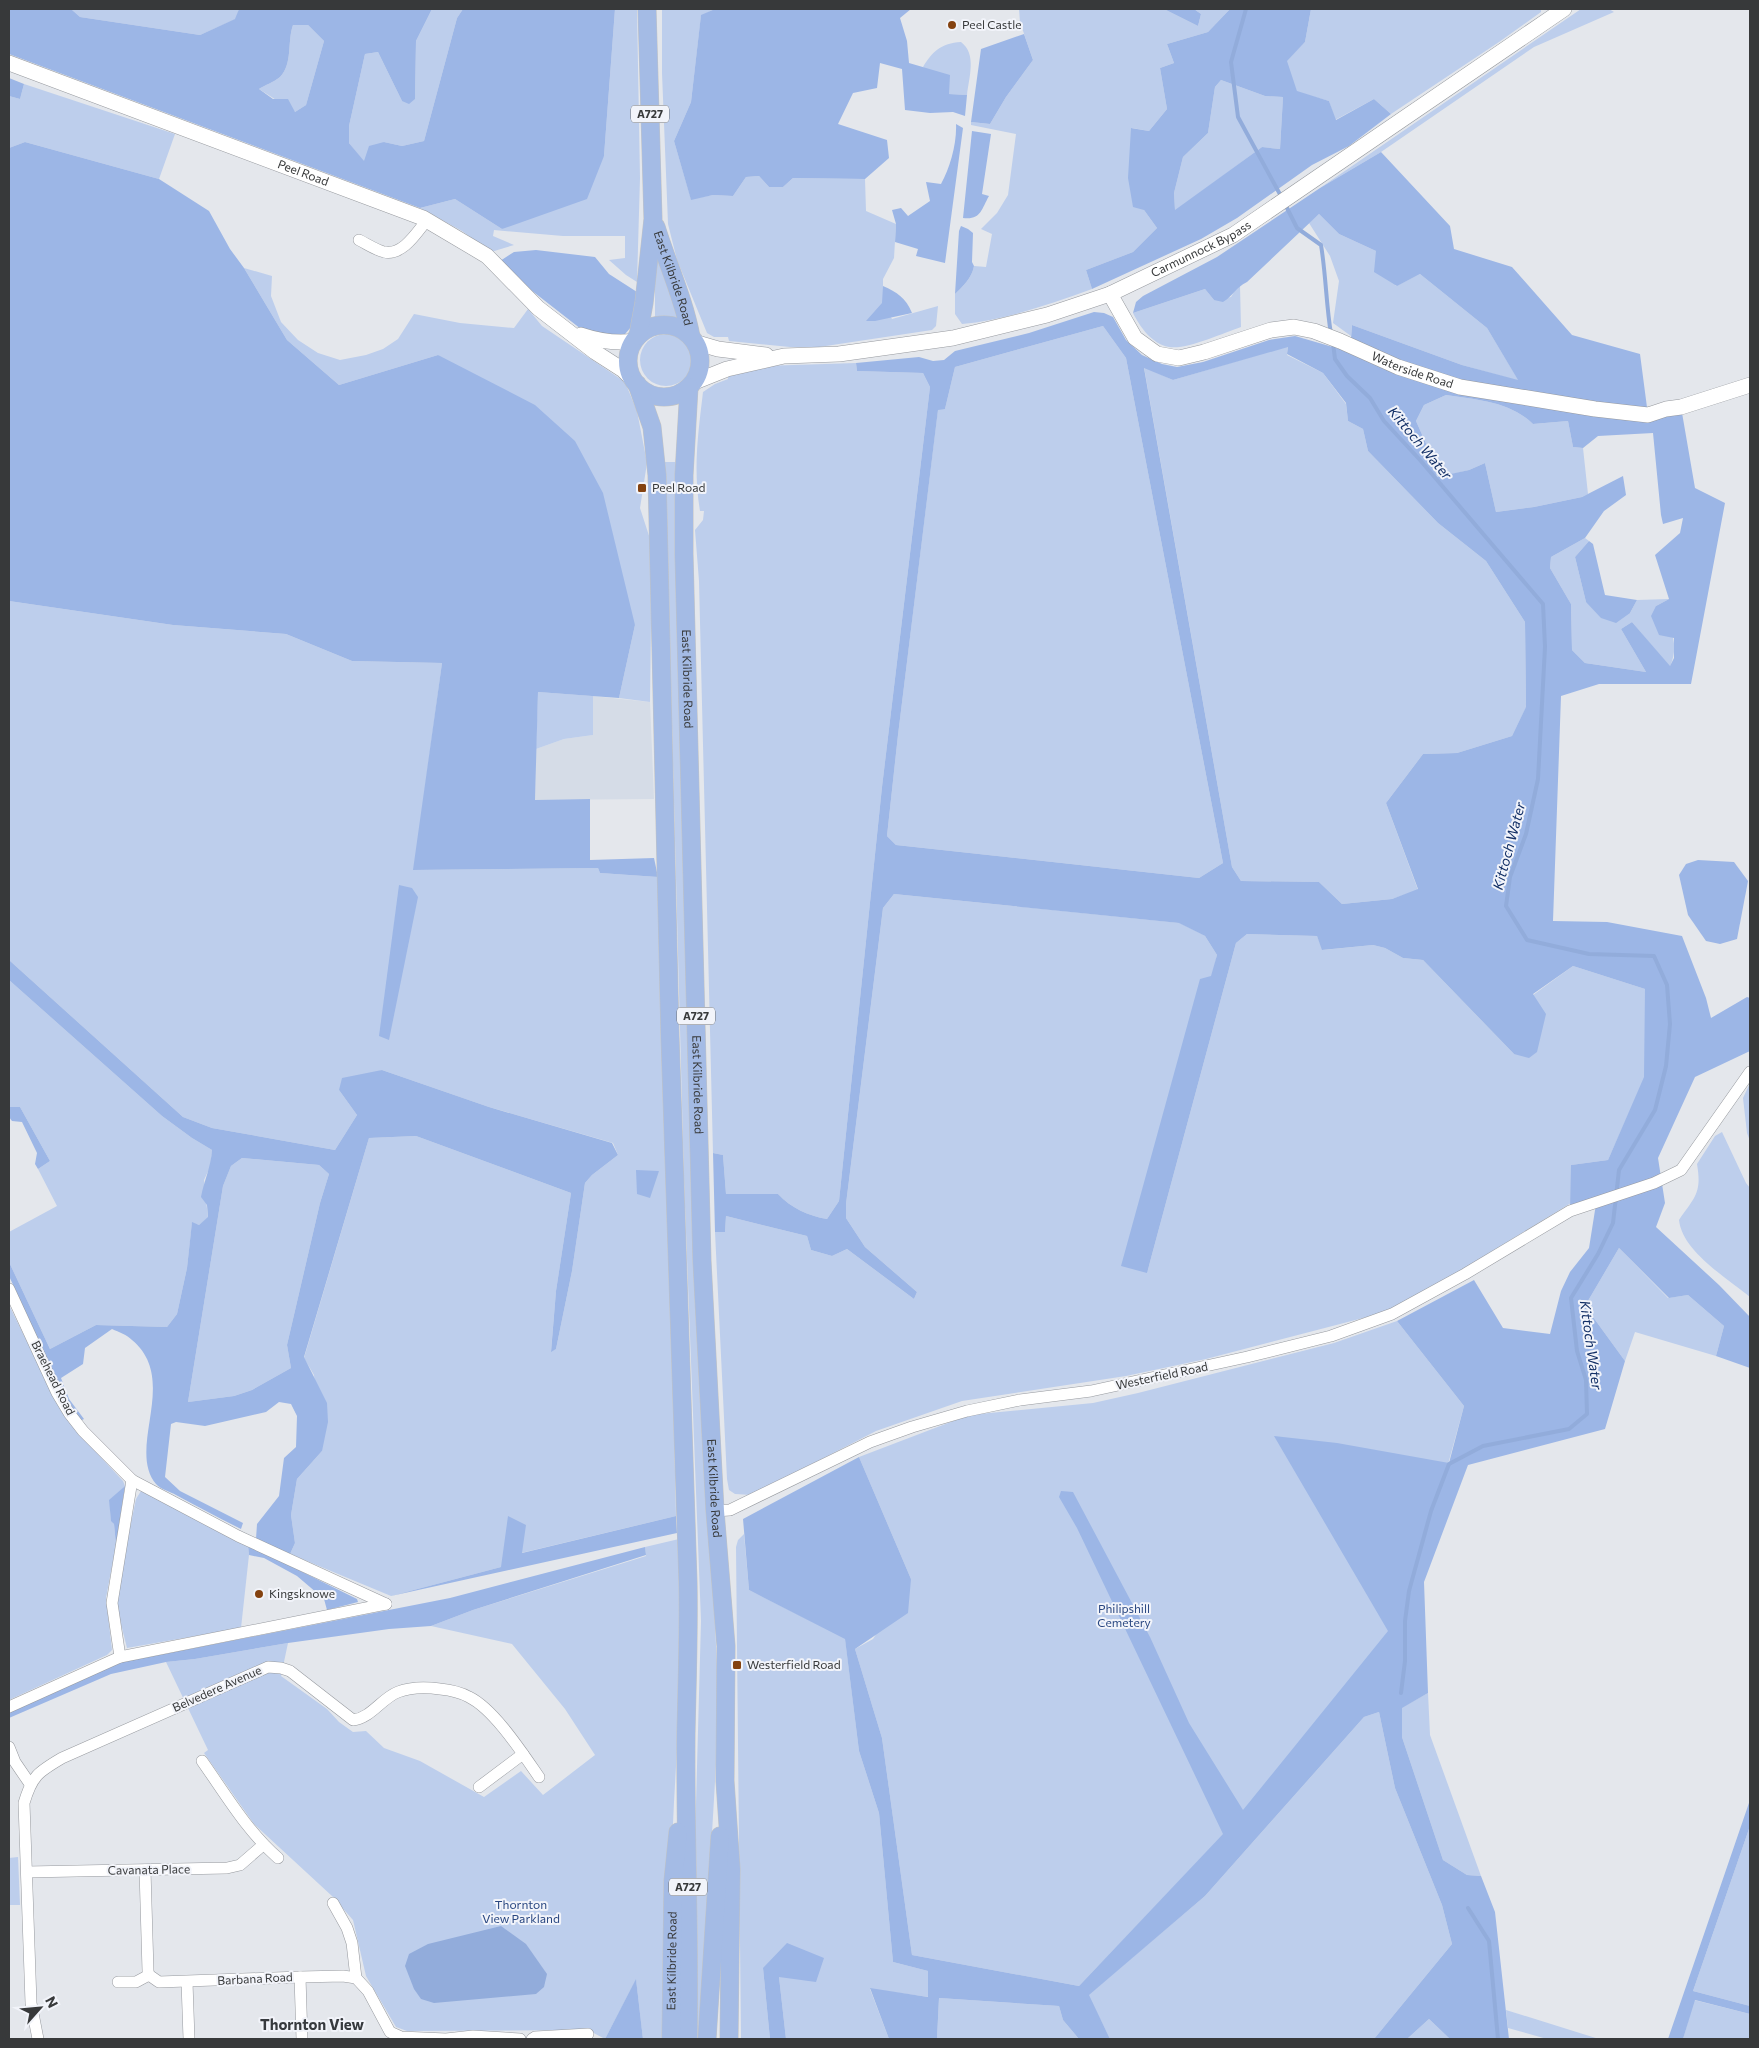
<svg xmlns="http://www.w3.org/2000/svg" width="1759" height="2048" font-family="Commissioner,sans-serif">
  <rect width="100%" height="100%" fill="#e4e7ec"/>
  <polygon fill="#d5dce7" points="593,696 650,702 654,799 535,800 536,749 564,739 593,735"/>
  <g fill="#bdceec" fill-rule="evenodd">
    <polygon points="71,9 239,9 236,19 200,35 80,17"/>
    <polygon points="432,9 463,9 457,18 424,141 402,146 384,142 364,162 349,143 349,126 365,54 378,52 402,101 415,99 416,41"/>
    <polygon points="615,9 637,9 640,178 637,282 626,275 609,260 625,258 625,236 563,236 494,230 493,236 514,245 491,252 462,231 420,208 455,199 502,229 604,156"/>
    <polygon points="662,9 715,9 701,16 691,102 674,141 691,199 713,195 733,196 746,177 759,176 769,187 783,187 793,178 865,179 866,211 896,224 894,258 883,279 883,303 892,319 938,306 936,326 932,330 819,347 790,347 729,341 728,337 714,337 707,333 677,260 668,224 662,73"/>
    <path d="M1019 9H1159L1166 10 1198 26 1201 14 1194 9H1230L1208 32 1167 44 1174 63 1160 68 1167 109 1149 131 1132 128 1144 210 1157 228 1133 252 1086 270 1092 289C1050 304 1006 320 962 324L955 314V294C963 286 972 278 974 266L986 267 992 234 981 229 997 213 1008 195 1016 134 971 125V122L990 124 1006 97 1033 60 1020 22Z"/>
    <polygon points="1311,9 1541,9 1541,12 1499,42 1391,114 1374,99 1335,120 1329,101 1297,92 1286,61 1305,42"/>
    <polygon points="1581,9 1609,9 1614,12 1534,47 1381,152 1320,188"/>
    <path d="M293 25H308L324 41 306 105 295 112 259 89C265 85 274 82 280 77 293 64 287 42 293 25Z"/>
    <path d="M961 42C977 54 969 77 967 95L949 94 923 67C932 52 941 43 961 42Z"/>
    <polygon points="1221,80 1265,96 1283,97 1280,149 1262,147 1175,211 1174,193 1183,157 1208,133 1215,87"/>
    <polygon points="24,84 175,134 159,179 25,142 9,148 9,96 20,99"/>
    <polygon points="1319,214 1339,234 1376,251 1396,286 1420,274 1487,328 1519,381 1462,365 1352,325 1351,336 1333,323 1339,281 1330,256 1309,223"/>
    <polygon points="655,246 681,320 663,316 655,318"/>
    <polygon points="244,268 272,276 271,296 281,322 298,340 318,353 340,360 366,355 383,349 398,339 414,314 460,323 514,328 528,309 542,326 625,382 637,411 647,463 640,508 652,545 650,702 619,698 635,625 438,355 339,385 287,340"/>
    <path d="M1238 286H1240L1241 327C1223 333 1187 350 1169 347 1152 344 1140 327 1133 313L1205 289 1214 300 1231 297Z"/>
    <polygon points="1103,326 1126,358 1223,863 1199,878 896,845 887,836 898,735 938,409 945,409 955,367"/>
    <circle cx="666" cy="360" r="26"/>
    <polygon points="1288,346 1287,355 1323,373 1346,404 1348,421 1363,429 1368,451 1438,523 1486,561 1525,622 1526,708 1512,736 1457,753 1423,754 1386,803 1418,890 1392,899 1342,904 1319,882 1241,881 1232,867 1144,367 1173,380"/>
    <path d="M856 363 857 371 923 373 930 387 882 787 839 1201 827 1219C809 1216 791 1208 778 1194H726L723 1155 713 1153 699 581 695 530 703 520 704 511H700C693 468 698 435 703 392L715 384 728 379V373L758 366Z"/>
    <path d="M1446 395C1477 400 1509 401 1533 424L1568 421 1573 447 1583 448 1588 494 1582 497 1534 507 1496 512 1485 463 1469 470 1437 478 1428 448 1416 421 1424 405Z"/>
    <polygon points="665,462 675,462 681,778 689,1034 719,1713 700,2039 696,2039 694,1877 701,1621 684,1180"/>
    <path d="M1585 538 1589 541 1575 557 1586 602 1630 613 1637 600 1669 599 1656 606C1669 628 1681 640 1670 667L1632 622 1621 629 1646 672 1585 663 1572 650 1571 604 1550 568 1551 557Z"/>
    <path d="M9 601 173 625 286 634 352 661 442 663 414 870 598 868 600 873 658 877 668 1171 676 1516 521 1553 501 1567 391 1596 290 1554 295 1543 291 1515 297 1479 322 1451 314 1375 304 1358 369 1138 416 1136 571 1193 556 1291 551 1351 556 1349 572 1271 585 1183 592 1175 618 1155 613 1143 489 1107 382 1070 339 1090 357 1115 335 1150 212 1128 183 1117 9 960ZM639 1171H659L637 1194Z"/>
    <polygon points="538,692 593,696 593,735 564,739 536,749"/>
    <polygon points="894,894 1180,923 1205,936 1217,955 1147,1273 1236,943 1247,934 1317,936 1323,950 1373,945 1385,948 1403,958 1423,960 1514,1054 1533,995 1573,966 1645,989 1645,1077 1608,1160 1571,1165 1571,1203 1409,1302 1390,1311 1206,1359 1126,1376 962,1401 876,1431 752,1495 735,1494 729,1490 727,1479 715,1232 725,1232 726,1216 807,1236 811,1250 832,1256 847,1249 914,1299 917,1292 865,1247 846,1218 846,1204 883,908"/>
    <polygon points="9,980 162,1116 192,1138 212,1150 211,1165 204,1180 208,1218 199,1225 192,1223 187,1268 177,1314 167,1327 96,1325 50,1349 9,1262 9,1232 57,1206 38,1169 50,1161 20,1107 9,1107"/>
    <polygon points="1750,1083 1750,1141 1747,1133 1743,1098"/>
    <path d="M1722 1132 1746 1183 1750 1188V1297C1727 1278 1682 1251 1679 1220 1695 1197 1702 1193 1697 1164L1715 1136Z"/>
    <polygon points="242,1158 319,1165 329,1174 320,1203 287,1345 291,1368 252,1390 234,1396 188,1402 223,1186 231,1166"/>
    <polygon points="1619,1248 1668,1298 1688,1295 1724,1326 1716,1356 1635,1332 1625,1361 1585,1306"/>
    <polygon points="9,1305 58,1405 78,1433 123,1481 125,1486 110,1500 111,1520 114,1524 116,1545 106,1598 112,1650 107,1655 9,1700"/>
    <polygon points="1397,1321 1464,1406 1405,1621 1223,1835 1079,1986 912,1955 882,1738 855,1649 873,1639 911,1579 859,1457 969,1415 1093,1403 1138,1393 1334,1343"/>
    <polygon points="141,1491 248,1545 249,1555 241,1628 127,1648 117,1608 121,1570 136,1499"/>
    <polygon points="744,1534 749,1590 845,1638 859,1751 879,1813 893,1962 928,1971 929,1997 870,1989 889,2039 786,2039 779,1977 763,1968 770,2039 741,2039 736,1547 738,1540"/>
    <polygon points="679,1539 683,1643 674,1802 663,2039 643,2039 636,1980 605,2039 588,2030 407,2031 396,2027 366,1976 353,1920 332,1896 254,1824 204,1753 208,1750 166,1662 195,1659 288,1643 281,1676 327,1709 339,1722 353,1732 366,1731 384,1748 420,1761 484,1797 521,1771 543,1795 595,1755 565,1709 512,1644 431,1626 473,1610 646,1556 645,1547"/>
    <polygon points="1428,1693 1430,1735 1481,1876 1467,1875 1443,1860 1402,1737 1401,1708"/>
    <polygon points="1379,1712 1395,1788 1442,1905 1452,1944 1374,2039 1110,2039 1088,1995 1205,1896 1364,1717"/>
    <polygon points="1750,1826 1750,2006 1693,1991"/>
    <polygon points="18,1857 20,1905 9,1905 9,1858"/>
    <polygon points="939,1998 1059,2006 1063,2020 1079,2039 937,2039"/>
    <polygon points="1694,2000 1750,2014 1750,2039 1683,2039"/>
    <polygon points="1506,2010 1599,2039 1547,2039 1508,2028"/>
    <polygon points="1429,2019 1450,2039 1407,2039"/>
  </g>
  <g fill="#9cb6e6" fill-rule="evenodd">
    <path d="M9 9H71L80 17 200 35 235 19 239 9H432L416 41 415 99 409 104 402 101 378 52 365 54 349 126V143L364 161 369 146 384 142 402 146 424 141 457 18 463 9H615L604 156 587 199 502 229 455 199 420 208 9 54ZM293 25H308L324 41 306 105 295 112 288 99H273L259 89C265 85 274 82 280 77 293 64 287 42 293 25Z"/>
    <polygon points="715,9 911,9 900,18 907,41 909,63 950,75 949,94 967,95 965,116 953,112 930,113 905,110 902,69 880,63 877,88 853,93 838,124 887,140 889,158 865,179 793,178 783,187 769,187 759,176 746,177 733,196 713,195 691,200 674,141 691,102 701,15"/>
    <polygon points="1159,9 1194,9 1201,14 1198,26 1166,10"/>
    <path d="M1230 9H1311L1305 42 1287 61 1297 91 1329 101 1336 120 1374 99 1391 114 1349 146 1312 165 1237 218 1201 239 1092 289 1086 270 1133 252 1157 228 1144 210 1133 207 1128 178 1131 128 1149 131 1167 109 1160 68 1174 63 1167 44 1208 32ZM1221 80 1265 96 1283 97 1280 149 1262 147 1175 210 1174 193 1183 157 1208 133 1215 87Z"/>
    <polygon points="1024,34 1033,60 1006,97 990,124 971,122 981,49"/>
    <polygon points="9,78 24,84 20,99 9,96"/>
    <path d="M956 124 963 128 945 263 916 256 918 249 895 242 896 224 892 210 901 208 908 216 930 201 926 182 941 184C950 168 957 143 956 124Z"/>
    <path d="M972 131 991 134 982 194 989 196C981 210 981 220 963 218Z"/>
    <polygon points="25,142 159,179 209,211 230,249 244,268 287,340 339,385 438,355 535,405 575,441 603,493 635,625 619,698 538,692 535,800 590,799 590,860 654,858 658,877 600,873 598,868 413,870 442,663 352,661 286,634 173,625 9,601 9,148"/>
    <path d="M1381 152 1450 226 1454 249 1512 267 1572 335 1640 354 1648 415 1681 407 1695 488 1725 503 1691 684H1599L1561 696 1553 921 1607 922 1682 936 1706 998 1711 1018 1747 997 1750 998V1051L1695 1077 1658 1158 1665 1203 1656 1227 1719 1285 1750 1317V1368L1716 1356 1724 1326 1688 1295 1669 1298 1619 1248 1585 1306 1625 1361 1605 1429 1468 1465 1424 1582 1428 1693 1402 1708V1737L1443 1860 1467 1875 1481 1876 1495 1912 1509 2039H1450L1429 2019 1407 2039H1374L1452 1944 1442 1905 1395 1788 1379 1712 1364 1717 1205 1896 1089 1995 1110 2039H1079L1063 2020 1059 2006 939 1998 937 2039H889L870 1988 928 1997V1971L893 1962 879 1813 859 1751 845 1639 749 1590 743 1519 859 1457 911 1579 908 1613 855 1649 882 1738 912 1955 1079 1986 1223 1834 1077 1528 1059 1497 1061 1491 1073 1492 1150 1637 1189 1723 1243 1810 1388 1631 1274 1436 1337 1443 1449 1463 1464 1406 1397 1321 1474 1280 1503 1328 1550 1334 1561 1291 1570 1272 1589 1248 1596 1204 1570 1211 1571 1165 1608 1160 1644 1077 1645 989 1573 966 1533 994 1546 1014 1537 1052 1529 1058 1514 1054 1423 960 1403 958 1385 948 1373 945 1322 950 1317 936 1247 934 1236 943 1147 1273 1121 1266 1200 979 1211 976 1217 955 1205 936 1179 923 894 894 883 908 846 1204V1218L865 1247 917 1292 914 1299 847 1249 832 1256 811 1250 807 1236 726 1216 725 1232H715L713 1153 723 1155 726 1194H778C791 1208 809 1216 827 1219L839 1201 882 787 930 387 923 373 857 371 856 363 919 357 933 361 944 360 955 351 1029 333 1094 312 1104 313 1113 317 1126 340 1142 355 1162 364 1177 367 1203 362 1269 340 1295 336 1350 352 1352 325 1462 365 1518 380 1487 328 1420 274 1397 286 1374 272 1376 251 1339 234 1319 214 1247 282C1235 288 1234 295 1223 302L1214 300 1205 289 1133 313 1136 302 1143 296 1217 257 1320 188ZM1103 326 1126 358 1223 863 1199 878 896 845 887 836 898 735 938 410 945 409 955 367ZM1288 347 1287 354 1323 373 1346 403 1348 421 1363 429 1368 451 1438 523 1486 561 1525 622 1526 707 1512 736 1457 753 1423 754 1386 803 1418 889 1392 899 1342 904 1319 882 1241 881 1232 867 1144 368 1173 380ZM1446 395C1477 400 1509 401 1533 424L1568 421 1573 447 1583 448 1598 436 1653 433 1661 515 1663 524 1683 518 1680 533 1655 555 1669 599 1656 606 1651 616 1659 635 1674 638V658L1670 666 1632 622 1621 629 1646 672 1585 663 1572 650 1571 604 1550 568 1551 557 1585 538 1604 511 1626 495 1623 476 1582 497 1534 507 1496 512 1485 463 1469 470 1437 477 1428 448 1416 421 1424 405Z"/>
    <path d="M961 226 968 229 973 233 972 262 974 266C972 278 963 286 955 294L959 231Z"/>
    <polygon points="536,250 595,257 609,274 637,292 632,326 625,334 612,335 581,329 531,290 500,261 514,252"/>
    <path d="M883 286C897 292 906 298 912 313L875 321H866L882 303Z"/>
    <polygon points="1589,541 1593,544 1605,595 1637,600 1630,613 1616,623 1601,618 1586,602 1575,557"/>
    <polygon points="1698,860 1734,862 1748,881 1737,939 1720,944 1706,941 1688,915 1679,875 1686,864"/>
    <polygon points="399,885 412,888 418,897 389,1040 379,1036"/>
    <path d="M9 960 183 1117 212 1128 335 1150 357 1115 339 1090 342 1078 382 1070 489 1107 612 1143 618 1155 592 1175 585 1183 572 1271 556 1349 551 1352 556 1291 571 1193 416 1136 369 1138 304 1357 327 1403 328 1422 322 1451 297 1479 291 1515 295 1543 290 1554 256 1539 257 1524 279 1496 284 1458 296 1447 297 1416 291 1404 279 1402 266 1412 205 1426 176 1422 171 1424 165 1477 180 1491 243 1523 241 1529C219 1518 198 1507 176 1495 171 1492 160 1489 156 1484 126 1448 180 1380 132 1340 127 1335 119 1332 112 1329L85 1348 83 1364 61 1378 69 1399 84 1419 80 1421 67 1402 9 1276V1262L50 1349 96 1325 167 1327 177 1314 187 1268 192 1222 199 1225 208 1217 207 1205 201 1197C204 1181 211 1167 212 1150L192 1138 162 1116 9 980ZM242 1158 319 1165 329 1174 320 1203 287 1345 291 1368 252 1390 234 1396 188 1402 223 1186 231 1166Z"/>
    <polygon points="9,1107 20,1107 50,1161 38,1169 35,1164 37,1153 22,1122 12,1121 9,1117"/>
    <polygon points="636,1170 659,1171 650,1198 637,1194"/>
    <polygon points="125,1486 116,1545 114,1524 111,1521 109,1500"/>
    <polygon points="508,1516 526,1525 522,1553 676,1516 677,1533 391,1596 501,1567"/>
    <polygon points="248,1545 357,1599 358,1602 327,1610 324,1599 297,1576 264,1558 249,1555"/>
    <polygon points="645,1547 646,1555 473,1610 431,1626 389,1629 288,1643 195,1659 166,1662 111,1674 9,1718 9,1713 113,1664 450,1598"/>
    <polygon points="1750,1800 1750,1826 1693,1991 1750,2006 1750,2014 1695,2000 1683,2039 1668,2039"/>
    <polygon points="787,1943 824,1958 816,1982 779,1977 786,2039 770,2039 763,1968"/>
    <polygon points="636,1979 643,2039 605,2039"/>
  </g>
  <polygon fill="#92acdb" points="501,1926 526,1944 547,1974 544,1987 536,1994 434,2003 421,1999 414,1989 405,1966 409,1954 428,1944"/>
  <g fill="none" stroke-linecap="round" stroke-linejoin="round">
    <g stroke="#92acdb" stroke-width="4">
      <polyline points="1246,9 1231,62 1238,117 1282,198"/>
      <path d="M1285 204 1297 228 1321 245C1326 275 1326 304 1331 334"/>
      <polyline points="1333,343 1335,359 1347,376 1370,398 1384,421 1420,460 1543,604 1545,647 1538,779 1526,834 1510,877 1506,906 1527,940 1589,954 1654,956 1667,985 1670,1024 1666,1066 1655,1110 1619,1170 1613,1223 1598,1254 1571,1298 1577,1351 1586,1380 1587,1414 1569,1429 1483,1446 1449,1464 1431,1511 1409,1591 1405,1621 1405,1661 1401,1693"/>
      <polyline points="1468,1908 1489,1941 1498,2039"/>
    </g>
    <g stroke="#979a9f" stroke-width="12">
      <g id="street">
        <path d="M359 240C367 244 376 250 384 252 403 256 417 232 427 220"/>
        <polyline points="9,1289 57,1393 69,1413 83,1431 132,1480 238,1536 386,1604"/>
        <polyline points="715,1511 730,1510 870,1442 912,1427 967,1411 1020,1400 1091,1391 1247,1357 1331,1336 1392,1314 1465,1274 1570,1211 1654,1183 1681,1170 1750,1072"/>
        <polyline points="120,1657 112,1603 132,1480"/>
        <polyline points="9,1707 120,1657 386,1604"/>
        <polyline points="9,1747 15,1762 30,1784"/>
        <path d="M202 1761C226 1795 247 1831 278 1858"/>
        <polyline points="479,1787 523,1754"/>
        <polyline points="145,1870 148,1971 149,1975 159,1982 300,1977 343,1976 356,1978 368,1991 390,2032 401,2037 446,2039 473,2036 520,2039"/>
        <polyline points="27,1872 227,1868 240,1865 263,1845"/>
        <polyline points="333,1903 347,1928 352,1943 356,1978"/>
        <polyline points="300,1977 302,2039"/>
        <polyline points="118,1982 136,1982 149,1975"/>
        <polyline points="187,1982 189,2039"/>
        <path d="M38 2039 31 2003 24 1803C32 1776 38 1772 62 1758L268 1667 281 1668 290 1671 353 1720C371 1718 382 1698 398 1692 411 1687 426 1687 440 1689 450 1690 460 1692 469 1697 494 1709 523 1754 539 1777"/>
        <polyline points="532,2039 535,2037 588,2034"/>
      </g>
    </g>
    <g stroke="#979a9f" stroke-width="16">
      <g id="secondary">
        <path id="s1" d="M9 63 423 218 487 256 538 308 595 352 623 370 634 381"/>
        <path id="s2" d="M1110 294 1135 338 1157 354 1179 358 1204 352 1271 330 1294 327 1314 331 1340 341 1398 367 1460 387 1595 409 1648 415 1666 409 1681 407 1750 385"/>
        <path d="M581 335C599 341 615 344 635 341"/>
        <polyline points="694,342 718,349 766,355"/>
        <path id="s3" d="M692 383 727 369 784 356 839 354 953 338 1047 315 1110 294 1233 235 1564 9"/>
      </g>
    </g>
    <g stroke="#c3c4c4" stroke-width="19">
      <g id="primary">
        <path id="s4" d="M656 227C667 263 684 299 691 337"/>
        <circle cx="664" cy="361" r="36"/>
        <polyline points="638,336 644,303 653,219 647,9"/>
        <path d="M637 384 652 427 657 475 670 1036 688 1582C689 1633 687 1683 686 1734 685 1836 690 1938 688 2039"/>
        <path id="s5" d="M689 387 684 475V554L702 1261 715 1511 726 1646 725 1781 731 1869 729 2039"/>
        <path id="s6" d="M671 2039 673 1881 678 1832"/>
        <polyline points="707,2039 720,1836"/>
      </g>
    </g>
    <use href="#street" stroke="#fff" stroke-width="11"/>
    <use href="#secondary" stroke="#fff" stroke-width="15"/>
    <use href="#primary" stroke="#a4bbe5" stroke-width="18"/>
  </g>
  <g fill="#844210" stroke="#f2f4fa" stroke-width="2">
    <circle cx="952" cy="25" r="5"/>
    <rect x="637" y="483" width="10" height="10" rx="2.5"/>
    <circle cx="259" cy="1594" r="5"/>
    <rect x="732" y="1660" width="10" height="10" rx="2.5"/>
  </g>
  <g text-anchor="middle" stroke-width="4" stroke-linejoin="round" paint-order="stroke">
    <g fill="#f2f4fa" stroke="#6f7174" stroke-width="1">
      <rect x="631" y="105.5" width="38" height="17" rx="4"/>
      <rect x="677" y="1007.5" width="38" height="17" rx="4"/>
      <rect x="669" y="1878.5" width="38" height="17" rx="4"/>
    </g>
    <g font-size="11" font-weight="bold" fill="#37393a">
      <text x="650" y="118">A727</text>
      <text x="696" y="1020">A727</text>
      <text x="688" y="1891">A727</text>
    </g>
    <g font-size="12" fill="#37393a" stroke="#f2f4fa" text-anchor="start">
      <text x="962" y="29">Peel Castle</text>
      <text x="652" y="492">Peel Road</text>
      <text x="269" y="1598">Kingsknowe</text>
      <text x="747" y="1669">Westerfield Road</text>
    </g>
    <g font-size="12" fill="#37393a" stroke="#f2f4fa">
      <text dy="4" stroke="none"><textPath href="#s1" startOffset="314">Peel Road</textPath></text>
      <text dy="4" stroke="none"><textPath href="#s3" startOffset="531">Carmunnock Bypass</textPath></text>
      <text dy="4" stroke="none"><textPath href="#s4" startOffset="54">East Kilbride Road</textPath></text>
      <text dy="4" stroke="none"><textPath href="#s2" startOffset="346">Waterside Road</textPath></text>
      <text dy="4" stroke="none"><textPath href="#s5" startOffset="292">East Kilbride Road</textPath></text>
      <text dy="4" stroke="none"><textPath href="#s5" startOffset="698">East Kilbride Road</textPath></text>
      <text transform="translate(1162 1376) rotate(-12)" y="4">Westerfield Road</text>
      <text transform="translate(53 1378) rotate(63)" y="4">Braehead Road</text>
      <text dy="4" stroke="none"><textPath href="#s5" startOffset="1102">East Kilbride Road</textPath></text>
      <text transform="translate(217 1689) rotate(-24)" y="4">Belvedere Avenue</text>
      <text transform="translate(149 1870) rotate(-1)" y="4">Cavanata Place</text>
      <text dy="4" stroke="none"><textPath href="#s6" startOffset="78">East Kilbride Road</textPath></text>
      <text transform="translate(255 1979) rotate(-3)" y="4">Barbana Road</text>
    </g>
    <g font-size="12" fill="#284680" stroke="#f2f4fa">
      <text x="1124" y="1613">Philipshill<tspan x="1124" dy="14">Cemetery</tspan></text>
      <text x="521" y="1909">Thornton<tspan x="521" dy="14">View Parkland</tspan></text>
    </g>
    <g font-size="14" font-style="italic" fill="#122f66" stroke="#f2f4fa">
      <text transform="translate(1420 443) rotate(50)" y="5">Kittoch Water</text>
      <text transform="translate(1509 846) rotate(-75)" y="5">Kittoch Water</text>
      <text transform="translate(1591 1345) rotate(82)" y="5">Kittoch Water</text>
    </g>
    <g font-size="15" font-weight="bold" fill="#373a3e" stroke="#f2f4fa">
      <text x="312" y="2030">Thornton View</text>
    </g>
  </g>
  <rect width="1759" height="2048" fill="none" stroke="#37393a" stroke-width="20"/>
  <g transform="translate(40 2008) rotate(63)" stroke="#f2f4fa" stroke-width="4" paint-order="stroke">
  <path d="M0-4L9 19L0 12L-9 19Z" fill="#37393a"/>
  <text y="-8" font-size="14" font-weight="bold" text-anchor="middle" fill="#37393a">N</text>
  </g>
</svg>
